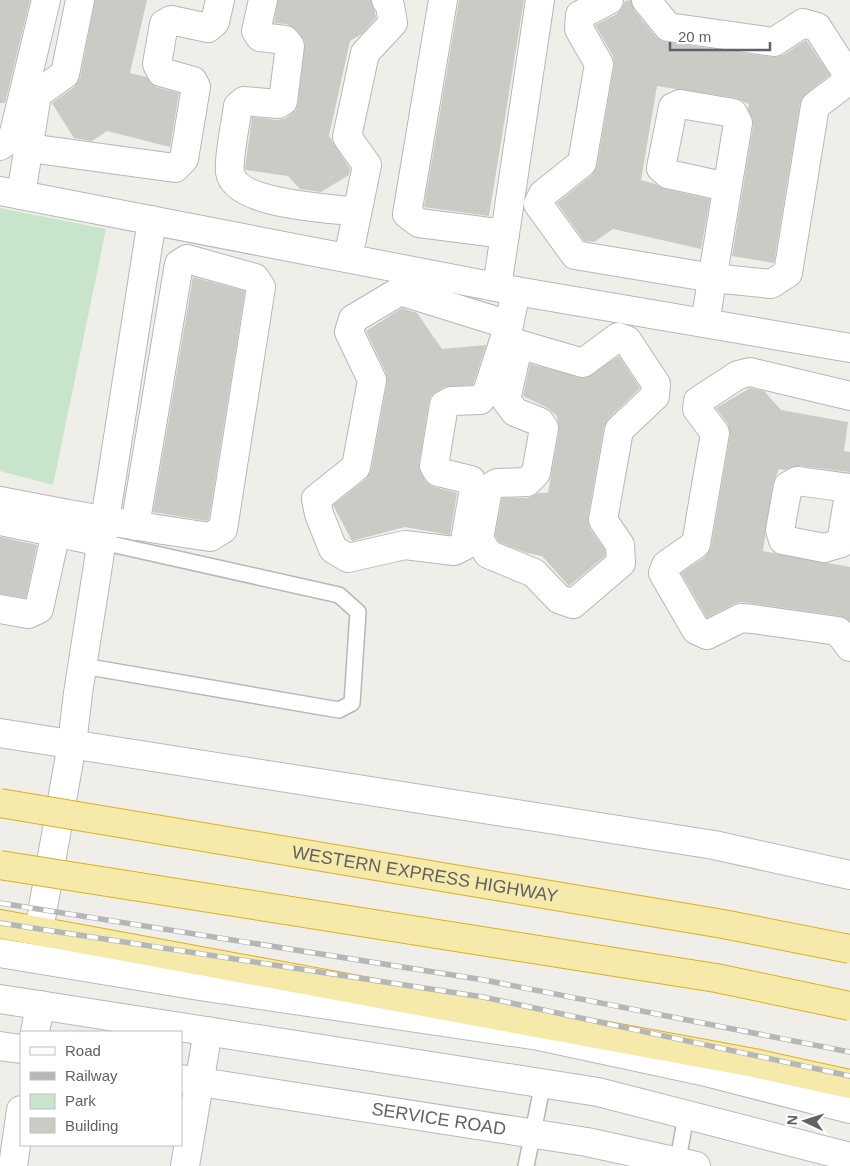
<svg xmlns="http://www.w3.org/2000/svg" width="850" height="1166" font-family="Helvetica,sans-serif">
  <rect width="100%" height="100%" fill="#f0eee8"/>
  <polygon fill="#c8e4ca" points="0,208 106,229 53,485 0,471"/>
  <g fill="#cbcac4">
    <polygon points="0,0 30,0 5,103 0,103"/>
    <polygon points="95,0 147,0 130,73 146,77 156,87 179,93 170,147 107,131 92,141 74,138 52,103 74,87 80,78"/>
    <polygon points="278,0 371,0 375,12 376,18 362,34 350,41 329,136 350,169 349,175 321,192 300,189 288,176 246,170 245,168 252,117 277,120 286,118 296,110 298,103 305,42 296,30 287,24 274,23"/>
    <polygon points="459,0 524,0 489,216 424,207"/>
    <polygon points="631,0 634,10 656,37 665,42 772,57 783,55 806,40 830,75 806,94 800,104 774,263 732,256 753,126 748,109 749,104 736,98 657,86 641,180 655,184 665,189 710,199 701,249 613,229 594,242 584,241 557,203 592,175 597,166 614,66 613,56 595,25 617,14 622,8 625,1"/>
    <polygon points="193,277 245,291 209,519 207,521 153,512"/>
    <polygon points="402,308 417,313 442,349 486,345 473,385 444,387 431,396 429,402 419,464 425,481 434,487 457,493 450,535 405,527 352,541 333,505 366,479 371,470 387,383 386,373 366,331"/>
    <polygon points="619,356 640,388 608,419 604,427 588,517 590,529 605,550 605,556 569,586 542,556 527,553 499,542 495,536 502,498 528,498 538,493 548,493 551,476 559,431 557,416 546,407 523,396 530,364 585,378"/>
    <polygon points="750,388 764,391 781,410 848,422 844,451 850,452 850,472 799,466 784,470 779,469 773,483 763,551 850,567 850,621 840,616 742,602 734,604 707,618 681,573 705,557 711,547 730,435 728,424 716,408"/>
    <polygon points="0,537 37,545 26,598 0,594"/>
  </g>
  <g fill="none" stroke-linecap="round" stroke-linejoin="round">
    <g stroke="#b5b7bb" stroke-width="18">
      <g id="service">
        <polyline points="83,666 339,710 352,703 358,612 339,595 102,542"/>
        <polyline points="526,1166 543,1083"/>
        <polyline points="677,1166 686,1115"/>
      </g>
    </g>
    <g stroke="#b5b7bb" stroke-width="30">
      <g id="minor">
        <path d="M263 0 256 31 260 37 285 40 290 46 283 101 278 104 244 101 238 106C236 121 228 159 230 172 235 205 330 208 357 212"/>
        <polyline points="443,0 407,214 419,223 505,234"/>
        <polyline points="609,0 580,15 579,29 599,64 582,163 543,194 538,204 575,255 713,278 771,284 788,273 815,106 844,84 846,72 817,27 803,23 774,42 668,27 646,0"/>
        <polyline points="0,146 13,137 46,0"/>
        <polyline points="29,148 175,168 184,159 196,87 193,81 161,72 157,64 164,24 171,20 208,28 215,22 220,0"/>
        <polyline points="0,191 516,291 850,348"/>
        <polyline points="21,195 37,94 65,74 80,0"/>
        <polyline points="348,258 367,165 347,137 365,53 393,23 390,6 386,0"/>
        <polyline points="497,287 540,0"/>
        <polyline points="705,323 738,123 733,113 680,104 673,107 661,168 668,174 727,187"/>
        <polyline points="509,325 400,291 353,319 349,332 372,380 356,467 316,499 319,514 333,549 348,558 405,545 454,551 464,546 474,489 471,480 438,472 434,466 444,405 451,401 480,400 487,392 509,325 516,291"/>
        <polyline points="517,351 506,400 515,412 540,422 544,428 536,473 527,482 497,483 488,489 479,539 488,554 534,573 559,599 573,604 621,563 620,545 603,520 619,430 655,396 656,384 627,340 618,337 583,363 518,344"/>
        <polyline points="850,396 750,372 738,375 698,401 697,409 715,433 696,544 666,565 663,573 696,630 707,635 741,618 753,619 838,631 850,647"/>
        <polygon points="797,481 850,488 841,543 824,548 783,540 780,530 788,486"/>
        <path d="M0 501C70 515 140 527 210 537L223 529 261 287 255 278 187 259 179 264 135 526"/>
        <polyline points="0,521 102,542"/>
        <polyline points="0,609 28,614 39,609 56,532"/>
        <polyline points="39,930 72,744 78,693 152,220"/>
        <polyline points="35,1032 40,1005"/>
        <polyline points="13,1166 21,1110"/>
        <polyline points="185,1166 208,1031"/>
      </g>
    </g>
    <g stroke="#b6b9be" stroke-width="30">
      <g id="secondary">
        <polyline points="0,733 714,845 850,875"/>
        <polyline points="0,953 193,985 539,1036 702,1071 850,1109"/>
        <polyline points="0,999 598,1092 850,1157"/>
        <polyline points="0,1046 21,1049"/>
        <path id="s1" d="M181 1079 587 1142 696 1166"/>
      </g>
    </g>
    <g stroke="#e0af18" stroke-width="30">
      <polyline id="trunk" points="0,924 754,1063 850,1084"/>
    </g>
    <use href="#service" stroke="#fff" stroke-width="15"/>
    <use href="#minor" stroke="#fff" stroke-width="28"/>
    <use href="#secondary" stroke="#fff" stroke-width="28"/>
    <use href="#trunk" stroke="#f5eaa9" stroke-width="28"/>
    <g stroke="#b5b6b7" stroke-width="5.5">
      <g id="rail">
        <polyline points="0,903 484,980 850,1052"/>
        <polyline points="0,923 483,997 850,1076"/>
      </g>
    </g>
    <use href="#rail" stroke="#fff" stroke-width="4" stroke-dasharray="11" stroke-linecap="butt"/>
    <g stroke="#e0af18" stroke-width="30" stroke-linecap="butt">
      <g id="trunk-bridge">
        <path id="s2" d="M0 803 723 924 850 949"/>
        <polyline points="0,865 716,978 850,1006"/>
      </g>
    </g>
    <use href="#trunk-bridge" stroke="#f5eaa9" stroke-width="28"/>
  </g>
  <g text-anchor="middle" stroke-width="4" stroke-linejoin="round" paint-order="stroke">
    <g font-size="18" fill="#5f6267" stroke="#fff">
      <text dy="6" stroke="none"><textPath href="#s2" startOffset="431">WESTERN EXPRESS HIGHWAY</textPath></text>
      <text dy="6" stroke="none"><textPath href="#s1" startOffset="261">SERVICE ROAD</textPath></text>
    </g>
  </g>
  <rect x="20" y="1031" width="162" height="115" fill="#ffffff" stroke="#bfc0c2"/>
  <rect x="30" y="1047" width="25" height="8" fill="#ffffff" stroke="#bfc0c2"/>
  <text x="65" y="1056" font-size="15" fill="#5f6267">Road</text>
  <rect x="30" y="1072" width="25" height="8" fill="#b5b6b7" stroke="#bfc0c2"/>
  <text x="65" y="1081" font-size="15" fill="#5f6267">Railway</text>
  <rect x="30" y="1094" width="25" height="15" fill="#c8e4ca" stroke="#bfc0c2"/>
  <text x="65" y="1106" font-size="15" fill="#5f6267">Park</text>
  <rect x="30" y="1118" width="25" height="15" fill="#cbcac4" stroke="#bfc0c2"/>
  <text x="65" y="1131" font-size="15" fill="#5f6267">Building</text>
  <g transform="translate(805 1121) rotate(274)" stroke="#ffffff" stroke-width="4" paint-order="stroke">
  <path d="M0-4L9 19L0 12L-9 19Z" fill="#5f6267"/>
  <text y="-8" font-size="14" font-weight="bold" text-anchor="middle" fill="#5f6267">N</text>
  </g>
  <path d="M670 42v8h100v-8" fill="none" stroke="#5f6267" stroke-width="2.5"/>
  <text x="678" y="42" font-size="15" fill="#5f6267" stroke="#ffffff" stroke-width="4" paint-order="stroke">20 m</text>
</svg>
